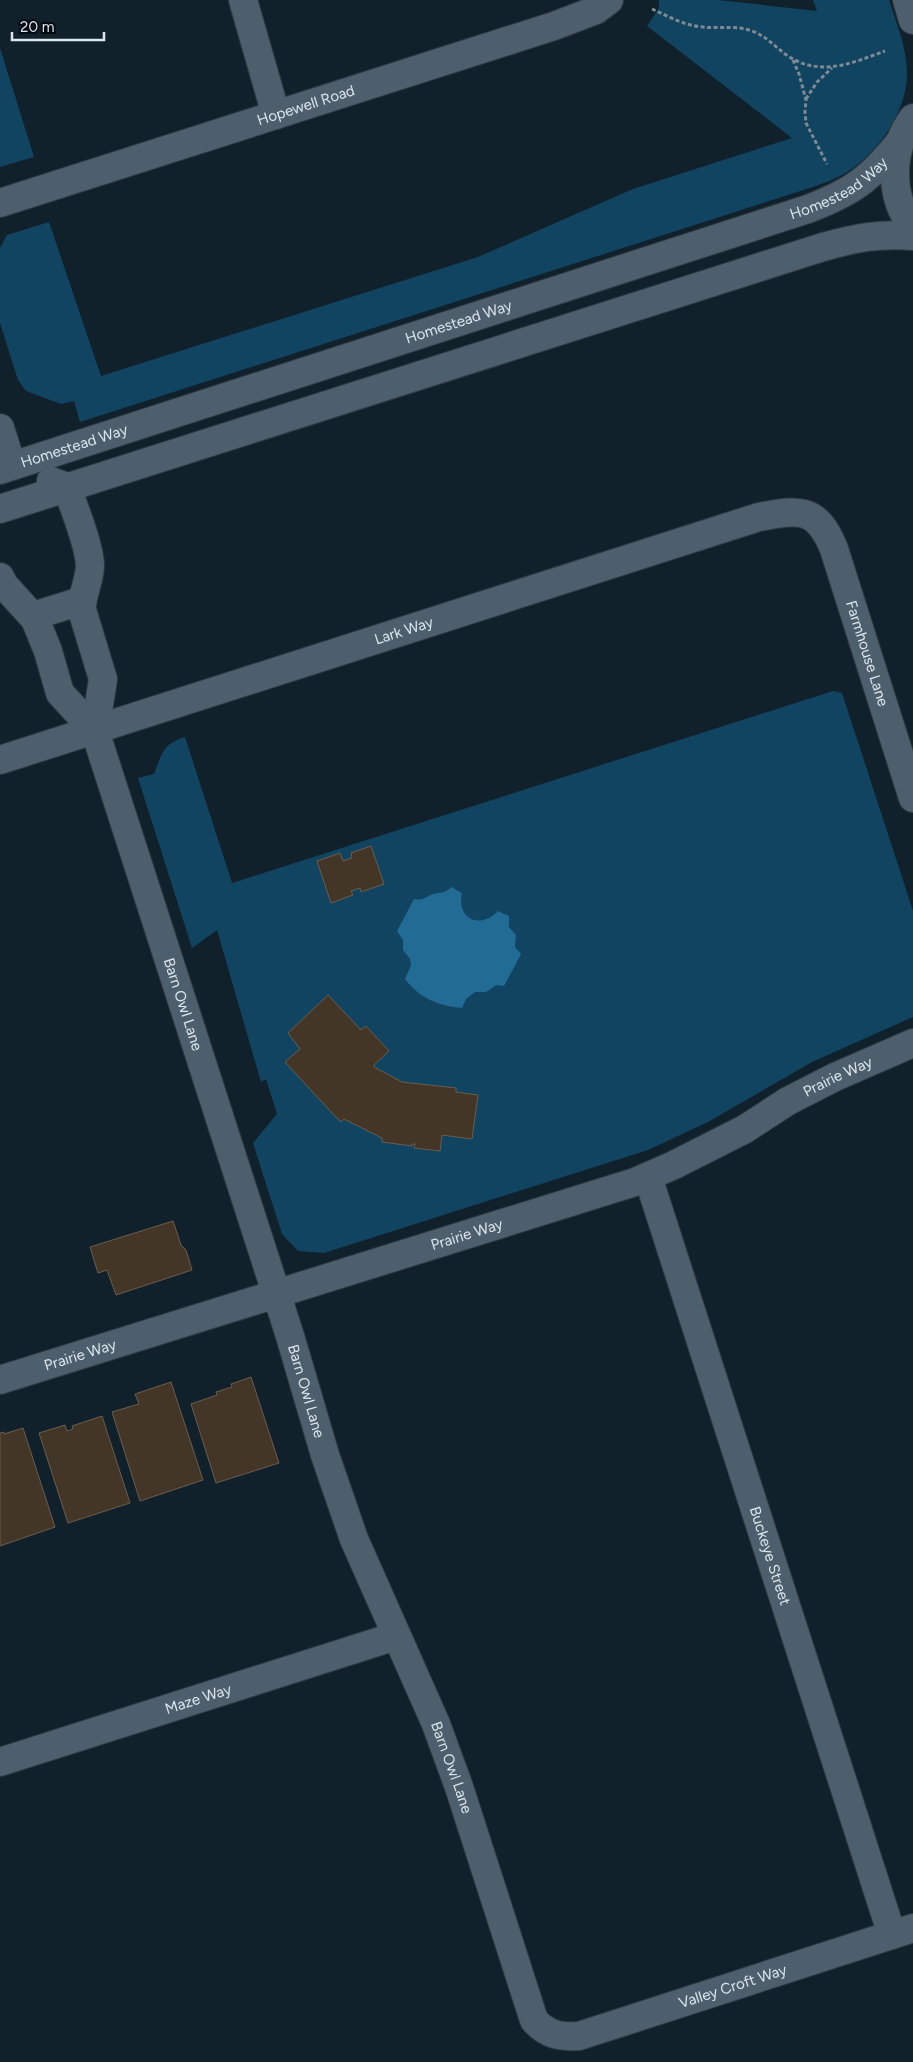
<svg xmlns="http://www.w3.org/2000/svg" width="913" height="2062" font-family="Figtree,sans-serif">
  <rect width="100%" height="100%" fill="#11212c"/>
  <g fill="#114461">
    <path d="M659 0H718L817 11 813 0H889C896 22 906 46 907 70 909 110 876 157 842 175 833 180 823 183 813 187L80 422 74 401 61 404 26 391 18 380 0 323V248L7 235 49 222 101 376 478 257 633 189 792 138 647 26 659 8Z"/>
    <polygon points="0,48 34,157 0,167"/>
    <path d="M833 691 842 693 913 911V1017L812 1062 708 1122 648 1150 324 1253 298 1251 282 1234 253 1143 277 1114 266 1079 261 1082 217 930 192 948 138 778 154 774C162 753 163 744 185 737L232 883Z"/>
  </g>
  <path fill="#216b95" d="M451 887 462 893C456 919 480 930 498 911L509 916V927L516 935 515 947 521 954 504 986 496 985 486 992H475L466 999 462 1008C439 1006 419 998 405 979L411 965 410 959 403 950V940L397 931 414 899C423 901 425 897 433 894 440 892 445 894 451 887Z"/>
  <g fill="#433627" stroke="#6b5d4d">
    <polygon points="371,846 384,884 361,892 360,888 351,891 353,895 331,903 317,861 340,853 343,861 352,858 351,853"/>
    <polygon points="328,995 361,1030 366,1026 389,1051 374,1065 374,1067 402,1082 456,1088 456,1092 478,1095 472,1139 442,1135 440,1151 414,1148 415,1144 412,1144 412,1146 382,1142 382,1138 344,1119 341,1122 332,1113 285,1062 300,1049 288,1033"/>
    <polygon points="173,1221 181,1245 186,1250 192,1270 116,1295 107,1270 98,1273 90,1247"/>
    <polygon points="251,1377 279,1463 216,1483 191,1404 217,1395 216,1392 232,1387 231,1384"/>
    <polygon points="171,1382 203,1480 140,1501 112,1412 139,1404 135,1394"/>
    <polygon points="102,1416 130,1503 68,1523 39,1433 65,1425 67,1431 73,1429 72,1426"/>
    <polygon points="23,1428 55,1527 0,1546 0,1433 4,1432 4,1434"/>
  </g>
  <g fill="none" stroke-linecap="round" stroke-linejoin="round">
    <g stroke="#303b44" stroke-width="30">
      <g id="minor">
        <polyline points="243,0 276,115"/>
        <polyline points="907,0 913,20"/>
        <path d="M913 118C890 149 888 196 913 227"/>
        <path id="s1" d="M0 203 554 26 596 10 609 0"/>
        <polyline points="0,428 12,466"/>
        <path id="s2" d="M0 470 808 209C852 192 869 180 899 143"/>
        <path d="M51 481 67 487C74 509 89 543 90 565 90 581 81 595 82 610L103 679 95 731"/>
        <path d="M0 509 823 247C854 238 881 233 913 236"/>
        <path id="s3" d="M0 577 4 585 35 619 48 651 60 693 95 731 290 1336 325 1455 354 1539 436 1724 459 1787 534 2020C547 2035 560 2037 579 2036L913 1928"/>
        <polyline points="33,616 81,601"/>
        <path id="s4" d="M0 760 759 517C800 509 817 507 834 549L913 798"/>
        <path id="s5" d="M648 1177 892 1935"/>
        <path id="s6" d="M0 1380 635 1182 674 1165 745 1129 788 1101 835 1077 913 1043"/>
        <path id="s7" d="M0 1762 396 1636"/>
      </g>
    </g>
    <g stroke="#7d8a93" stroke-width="3" stroke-dasharray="4 2.5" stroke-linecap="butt">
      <path d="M652 9C668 16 685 26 703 27 719 29 736 25 752 31 769 37 778 51 793 59 824 76 855 62 885 51"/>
      <polyline points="793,60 799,74 806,100 805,112 806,123 827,164"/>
      <polyline points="806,99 817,82 832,68"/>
    </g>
    <use href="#minor" stroke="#4d5f6c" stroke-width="28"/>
  </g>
  <g text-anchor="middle" stroke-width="4.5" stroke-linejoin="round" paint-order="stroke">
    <g font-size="15" fill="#dbe6ed" stroke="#040a0f">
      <text dy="5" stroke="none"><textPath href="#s1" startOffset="321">Hopewell Road</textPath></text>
      <text dy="5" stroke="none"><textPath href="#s2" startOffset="886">Homestead Way</textPath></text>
      <text dy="5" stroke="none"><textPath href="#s2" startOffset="482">Homestead Way</textPath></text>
      <text dy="5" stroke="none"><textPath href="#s2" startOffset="78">Homestead Way</textPath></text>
      <text dy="5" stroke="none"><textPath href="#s4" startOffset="424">Lark Way</textPath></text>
      <text dy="5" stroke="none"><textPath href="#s4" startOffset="1000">Farmhouse Lane</textPath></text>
      <text dy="5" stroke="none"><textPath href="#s3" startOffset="472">Barn Owl Lane</textPath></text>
      <text dy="5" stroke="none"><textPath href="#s6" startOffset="894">Prairie Way</textPath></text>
      <text dy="5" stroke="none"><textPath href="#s6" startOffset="489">Prairie Way</textPath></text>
      <text dy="5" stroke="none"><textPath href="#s6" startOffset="84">Prairie Way</textPath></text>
      <text dy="5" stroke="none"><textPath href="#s3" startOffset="878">Barn Owl Lane</textPath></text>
      <text dy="5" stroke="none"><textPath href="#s5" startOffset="398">Buckeye Street</textPath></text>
      <text dy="5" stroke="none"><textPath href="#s7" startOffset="208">Maze Way</textPath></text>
      <text dy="5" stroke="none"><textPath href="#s3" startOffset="1282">Barn Owl Lane</textPath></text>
      <text dy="5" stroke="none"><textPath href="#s3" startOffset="1759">Valley Croft Way</textPath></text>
    </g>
  </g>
  <path d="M12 32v8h92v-8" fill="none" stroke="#dbe6ed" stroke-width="2.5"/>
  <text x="20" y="32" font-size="15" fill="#dbe6ed" stroke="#040a0f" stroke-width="4" paint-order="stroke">20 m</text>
</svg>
